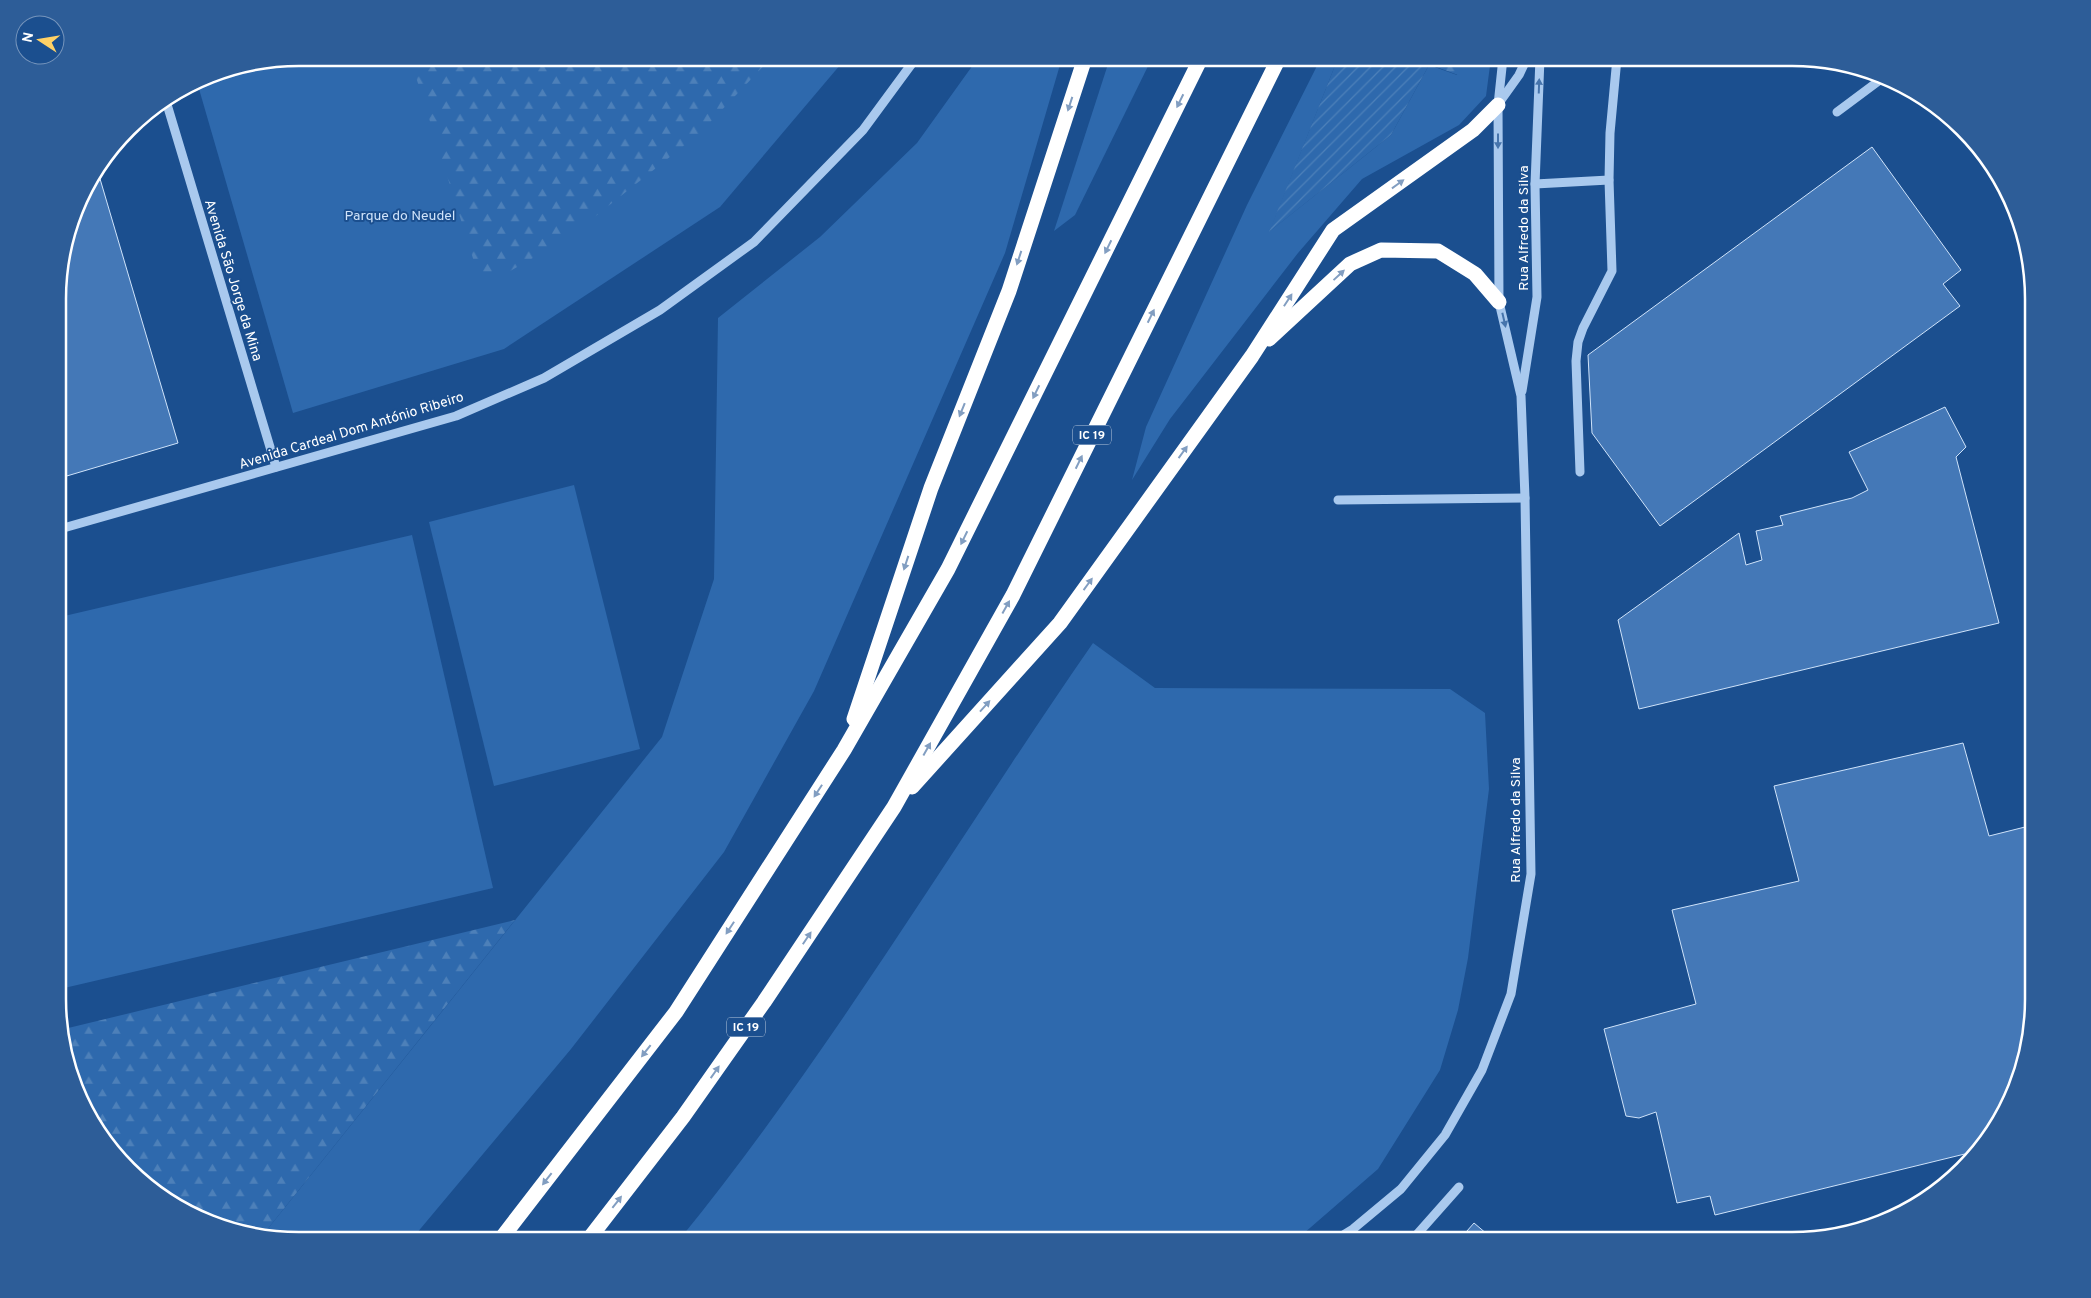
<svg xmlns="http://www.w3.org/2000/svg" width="2091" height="1298" font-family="Overpass,sans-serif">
  <defs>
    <pattern id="forest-firs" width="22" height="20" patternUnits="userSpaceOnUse" patternTransform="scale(1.25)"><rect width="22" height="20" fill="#2e69ad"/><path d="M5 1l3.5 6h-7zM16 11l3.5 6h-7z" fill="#4d80b9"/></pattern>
    <pattern id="garden-furrows" width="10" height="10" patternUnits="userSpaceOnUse" patternTransform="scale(1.25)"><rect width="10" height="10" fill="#2e69ad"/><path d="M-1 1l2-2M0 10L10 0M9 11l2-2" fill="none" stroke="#4d80b9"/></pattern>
  </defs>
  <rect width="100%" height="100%" fill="#1b4f8f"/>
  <g fill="#2e69ad">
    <polygon points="299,58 846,58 720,207 504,349 293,413 197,82 207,76"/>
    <polygon points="978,58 1062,58 1005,253 814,691 724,852 571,1049 411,1240 299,1240 262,1236 662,737 714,579 718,318 820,237 917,143"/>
    <polygon points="1110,58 1152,58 1075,215 1054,231"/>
    <polygon points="1321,58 1338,58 1270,231 1391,135 1429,65 1457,75 1464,58 1491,58 1486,96 1459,125 1362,179 1298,253 1170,419 1132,480 1146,427 1247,205"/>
    <polygon points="574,485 640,749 494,786 429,522"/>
    <polygon points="412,535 493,888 60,989 60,617"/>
    <path d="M1093 643 1155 688 1450 689 1485 713 1489 789 1468 958 1458 1010 1440 1070 1378 1169 1303 1234 1286 1240H679C832 1052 955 842 1093 643Z"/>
  </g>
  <g fill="url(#forest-firs)">
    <polygon points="410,58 771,58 700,133 568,238 482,287"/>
    <polygon points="1412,58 1464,58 1458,75"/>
    <polygon points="515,920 262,1236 236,1232 165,1200 90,1120 60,1030"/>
  </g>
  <polygon fill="url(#garden-furrows)" points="1338,58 1412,58 1429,65 1391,135 1269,232"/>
  <g fill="#4478b7" stroke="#cfe3fa">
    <polygon points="1872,147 1961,270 1943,284 1960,306 1660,526 1592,433 1588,355"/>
    <polygon points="98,172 178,443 60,478 60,380 62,379 60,369 60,268 83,192"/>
    <polygon points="1945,407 1966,447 1956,457 1999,623 1639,709 1618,620 1739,533 1746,565 1762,560 1756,531 1783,525 1780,516 1852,498 1868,490 1849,452"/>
    <polygon points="1963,743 1989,836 2033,825 2033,1014 2021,1076 1993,1133 1973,1152 1715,1215 1710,1196 1677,1203 1656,1112 1639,1118 1626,1116 1604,1029 1696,1004 1672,910 1799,881 1774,786"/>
    <polygon points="1474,1223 1494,1240 1459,1240"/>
  </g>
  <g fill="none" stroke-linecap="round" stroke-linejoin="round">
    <g stroke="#a9c9ee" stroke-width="9">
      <polyline points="166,101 276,467"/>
      <polyline points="1499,103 1519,75 1527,58"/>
      <polyline points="1837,112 1884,77"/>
      <polyline points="1535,184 1609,180"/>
      <polyline points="60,282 62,291 60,292"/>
      <polyline points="1522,391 1537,297 1535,184 1540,58"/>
      <polyline points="1580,472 1576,361 1578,342 1583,328 1612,271 1609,180 1610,133 1617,58"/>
      <polyline points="1338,500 1525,498"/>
      <polyline points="60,529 456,416 544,378 660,310 754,242 863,130 916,58"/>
      <polyline points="1335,1240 1353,1229 1401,1189 1445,1135 1482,1070 1511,994 1531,874 1525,498 1521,396 1499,302 1498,105 1503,58"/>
      <polyline points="1412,1240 1459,1187"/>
    </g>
    <g stroke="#fff" stroke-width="15">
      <polyline points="1269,339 1350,264 1381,250 1438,251 1475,274 1499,302"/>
      <polyline points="854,719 931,488 1009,291 1085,58"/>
      <polyline points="912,787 1060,623 1252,356 1333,230 1473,130 1498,105"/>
      <polyline points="500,1240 676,1012 844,750 948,569 1201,58"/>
      <polyline points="588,1240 683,1117 764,1002 894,807 1013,595 1279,58"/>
    </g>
  </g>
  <defs><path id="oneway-solid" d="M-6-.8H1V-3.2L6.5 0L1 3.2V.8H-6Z" transform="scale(1.25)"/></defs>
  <g fill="#4674ac">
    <use href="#oneway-solid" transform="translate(1539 86) rotate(-88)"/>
    <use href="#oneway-solid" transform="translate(1498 141) rotate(90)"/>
    <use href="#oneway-solid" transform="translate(1504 320) rotate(77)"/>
  </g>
  <g fill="#829ec1">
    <use href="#oneway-solid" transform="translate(1180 101) rotate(116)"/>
    <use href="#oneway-solid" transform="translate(1070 104) rotate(108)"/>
    <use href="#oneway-solid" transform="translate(1398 184) rotate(-36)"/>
    <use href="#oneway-solid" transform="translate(1108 247) rotate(116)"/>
    <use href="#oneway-solid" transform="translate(1019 258) rotate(108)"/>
    <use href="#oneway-solid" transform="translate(1339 275) rotate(-43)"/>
    <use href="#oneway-solid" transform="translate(1288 300) rotate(-57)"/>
    <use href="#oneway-solid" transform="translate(1151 316) rotate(-64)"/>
    <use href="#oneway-solid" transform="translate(1036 392) rotate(116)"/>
    <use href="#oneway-solid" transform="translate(962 410) rotate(112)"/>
    <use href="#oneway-solid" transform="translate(1183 452) rotate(-54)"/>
    <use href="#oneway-solid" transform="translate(1079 462) rotate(-64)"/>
    <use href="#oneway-solid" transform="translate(964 538) rotate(116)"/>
    <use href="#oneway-solid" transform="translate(906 563) rotate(108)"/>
    <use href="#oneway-solid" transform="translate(1088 584) rotate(-54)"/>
    <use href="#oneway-solid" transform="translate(1006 607) rotate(-61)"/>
    <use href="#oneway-solid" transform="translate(985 706) rotate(-48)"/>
    <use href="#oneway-solid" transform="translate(927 749) rotate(-61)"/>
    <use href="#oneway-solid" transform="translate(818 791) rotate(123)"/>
    <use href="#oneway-solid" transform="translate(730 928) rotate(123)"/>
    <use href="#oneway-solid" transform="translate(807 938) rotate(-56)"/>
    <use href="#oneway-solid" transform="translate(646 1051) rotate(128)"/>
    <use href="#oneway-solid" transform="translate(715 1072) rotate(-55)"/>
    <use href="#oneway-solid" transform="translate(547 1179) rotate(128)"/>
    <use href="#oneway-solid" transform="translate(617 1202) rotate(-52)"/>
  </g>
  <g text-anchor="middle" stroke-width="4" stroke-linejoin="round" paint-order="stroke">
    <g fill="#1b4f8f" stroke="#bbcadd" stroke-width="1">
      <rect x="1073" y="425.5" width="38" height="19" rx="4"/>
      <rect x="727" y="1017.5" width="38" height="19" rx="4"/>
    </g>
    <g font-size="12" font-weight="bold" fill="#fff">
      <text x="1092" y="439">IC 19</text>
      <text x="746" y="1031">IC 19</text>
    </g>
    <g font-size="14" fill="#cfe3fa" stroke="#1b4f8f">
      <text x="400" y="220">Parque do Neudel</text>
    </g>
    <g font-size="14" fill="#fff" stroke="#1b4f8f">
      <text transform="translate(1523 228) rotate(-90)" y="5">Rua Alfredo da Silva</text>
      <text transform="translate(234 280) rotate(73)" y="5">Avenida São Jorge da Mina</text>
      <text transform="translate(351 430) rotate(-17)" y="5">Avenida Cardeal Dom António Ribeiro</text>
      <text transform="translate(1515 820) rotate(-90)" y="5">Rua Alfredo da Silva</text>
    </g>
  </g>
  <path d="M0 0H2091V1298H0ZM299 66H1792A233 233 0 0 1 2025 299V999A233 233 0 0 1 1792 1232H299A233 233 0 0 1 66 999V299A233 233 0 0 1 299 66Z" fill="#2d5d98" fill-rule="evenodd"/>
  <path fill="none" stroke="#fff" stroke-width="2.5" d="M299 66H1792A233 233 0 0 1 2025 299V999A233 233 0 0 1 1792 1232H299A233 233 0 0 1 66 999V299A233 233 0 0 1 299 66Z"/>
  <g transform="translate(40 40) rotate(282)"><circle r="24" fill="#1b4f8f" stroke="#7695bc"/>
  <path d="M0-4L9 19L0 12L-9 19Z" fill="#ffd166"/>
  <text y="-8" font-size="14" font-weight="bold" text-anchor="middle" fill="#ffffff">N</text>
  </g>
</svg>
